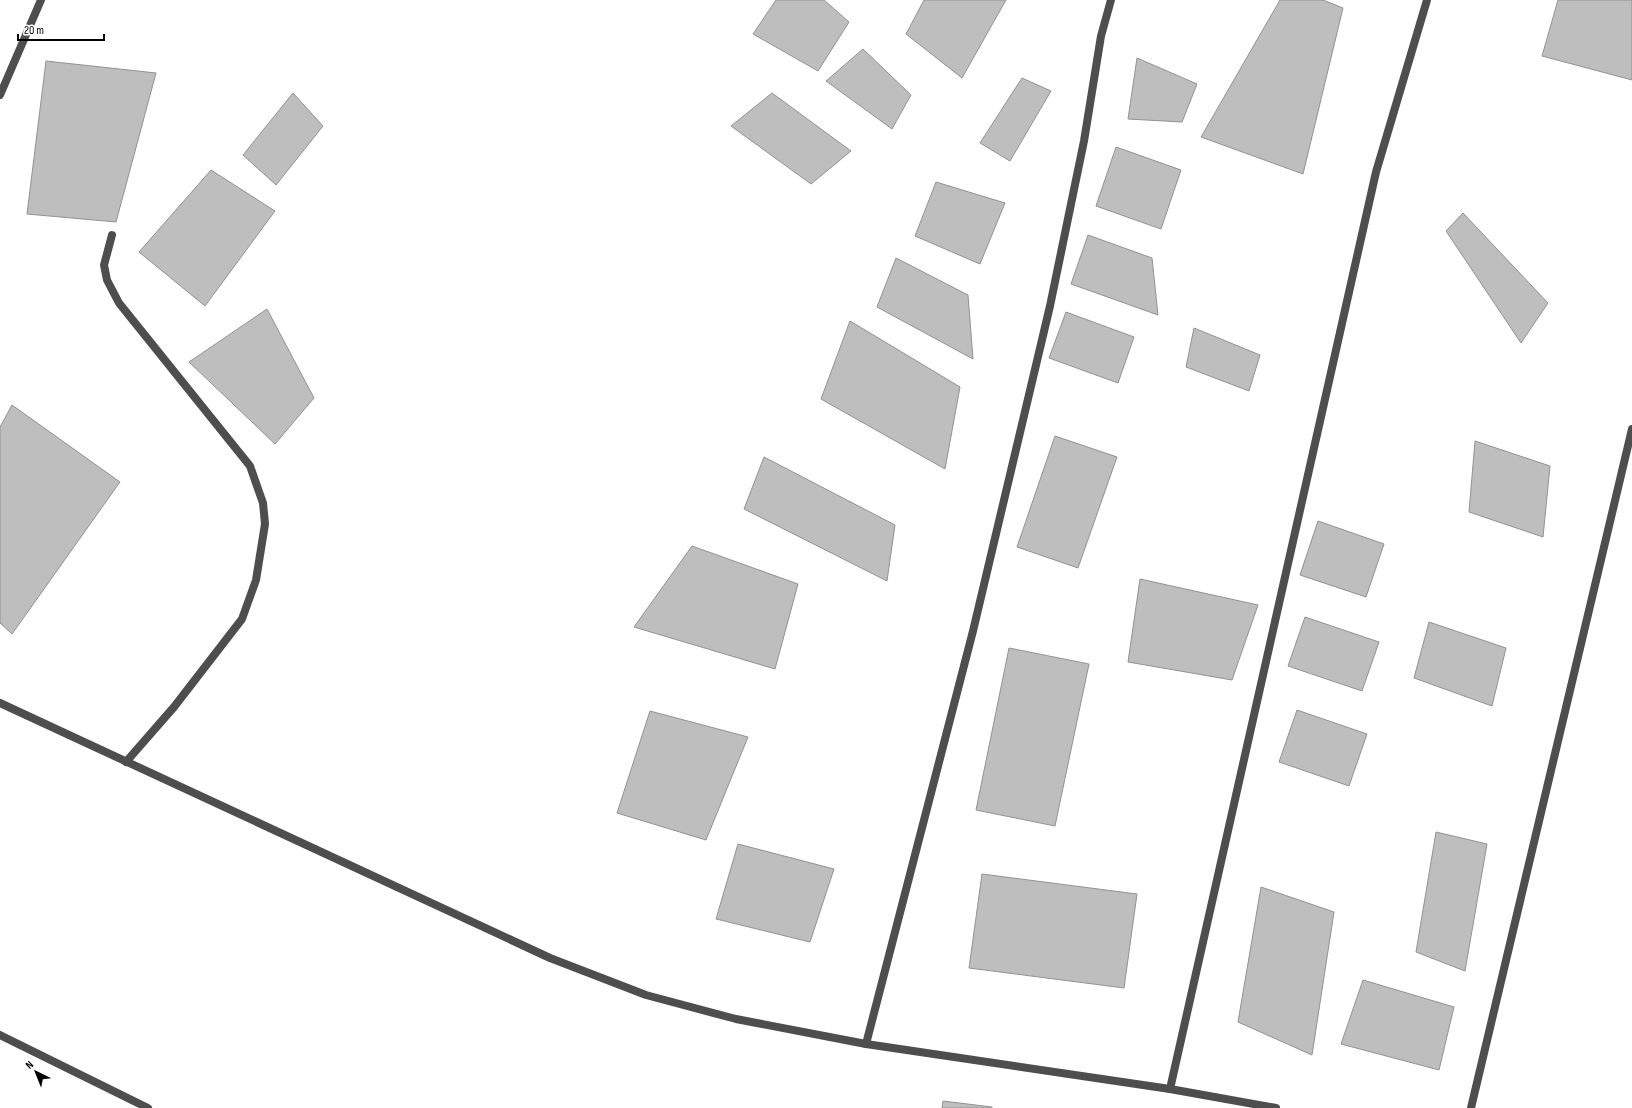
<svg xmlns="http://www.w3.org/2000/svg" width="1632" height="1108" font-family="'Sofia Sans Condensed',sans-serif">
  <rect width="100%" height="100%" fill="#fff"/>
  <g fill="#bebebe" stroke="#929292">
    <polygon points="776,0 824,0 849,22 818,71 753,34"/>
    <polygon points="924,0 1006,0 962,78 906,34"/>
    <polygon points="1280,0 1323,0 1343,8 1303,174 1201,137"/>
    <polygon points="1558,0 1632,0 1632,80 1542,56"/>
    <polygon points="863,49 911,95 892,129 826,81"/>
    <polygon points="1137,58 1197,84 1182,122 1128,119"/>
    <polygon points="46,61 156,73 116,222 27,214"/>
    <polygon points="1022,78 1051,91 1010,161 980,143"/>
    <polygon points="293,93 323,126 276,185 243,155"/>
    <polygon points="772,93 851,151 811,184 731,126"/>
    <polygon points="1116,147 1181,170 1161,229 1096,206"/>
    <polygon points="211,170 275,211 205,306 139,252"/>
    <polygon points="936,182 1005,203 980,264 915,236"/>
    <polygon points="1463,213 1548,303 1521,343 1446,231"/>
    <polygon points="1088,235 1152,258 1158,315 1071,284"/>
    <polygon points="896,258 968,295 973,359 877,307"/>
    <polygon points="267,309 314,398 275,444 189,362"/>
    <polygon points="1066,312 1134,337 1118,383 1049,358"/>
    <polygon points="850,321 960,387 945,469 821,399"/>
    <polygon points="1194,328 1260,355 1249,391 1186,367"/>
    <polygon points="12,405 120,482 12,634 0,623 0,427"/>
    <polygon points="1055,436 1117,457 1078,568 1017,547"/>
    <polygon points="1475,441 1550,466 1543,537 1469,512"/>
    <polygon points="764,457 895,525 887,581 744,509"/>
    <polygon points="1318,521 1384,544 1366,597 1300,575"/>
    <polygon points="692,546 798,584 775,669 634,627"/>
    <polygon points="1140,579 1258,605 1232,680 1128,662"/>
    <polygon points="1305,617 1379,642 1362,691 1288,666"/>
    <polygon points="1429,622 1506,648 1492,706 1414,678"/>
    <polygon points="1009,648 1089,664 1055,826 976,810"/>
    <polygon points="1297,710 1367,734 1349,786 1279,762"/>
    <polygon points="650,711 748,737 706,840 617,813"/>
    <polygon points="1436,832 1487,844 1465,971 1416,952"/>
    <polygon points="738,844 834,869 810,942 716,919"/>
    <polygon points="982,874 1137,894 1124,988 969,968"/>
    <polygon points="1261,887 1334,912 1312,1055 1238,1022"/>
    <polygon points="1363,980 1454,1007 1439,1070 1341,1044"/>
    <polygon points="943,1101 992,1107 992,1108 942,1108"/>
  </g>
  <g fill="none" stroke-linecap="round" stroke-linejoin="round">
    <g stroke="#4e4e4e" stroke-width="8">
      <polyline points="112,235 104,265 107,280 119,303 250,466 263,503 265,524 256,580 242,619 174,707 126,762"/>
      <polyline points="1170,1089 1376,172 1427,0"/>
    </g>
    <g stroke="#4e4e4e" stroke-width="8">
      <polyline points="0,95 41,0"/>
      <polyline points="0,1035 148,1108"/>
      <polyline points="866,1044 973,631 1050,306 1084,141 1101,36 1111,0"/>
      <polyline points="1471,1108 1632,429"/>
    </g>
    <polyline stroke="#4e4e4e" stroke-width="8" points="0,703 550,958 646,995 736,1019 866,1044 1170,1089 1276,1108"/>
  </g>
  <g transform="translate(36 1072) rotate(317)" stroke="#ffffff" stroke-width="3" paint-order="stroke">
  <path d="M0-3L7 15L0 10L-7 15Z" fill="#000000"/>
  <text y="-6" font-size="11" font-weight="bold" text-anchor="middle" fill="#000000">N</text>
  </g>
  <path d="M18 34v6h86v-6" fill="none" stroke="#000000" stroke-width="2"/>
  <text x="24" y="34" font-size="12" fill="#000000" stroke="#ffffff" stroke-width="3" paint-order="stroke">20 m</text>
</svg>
